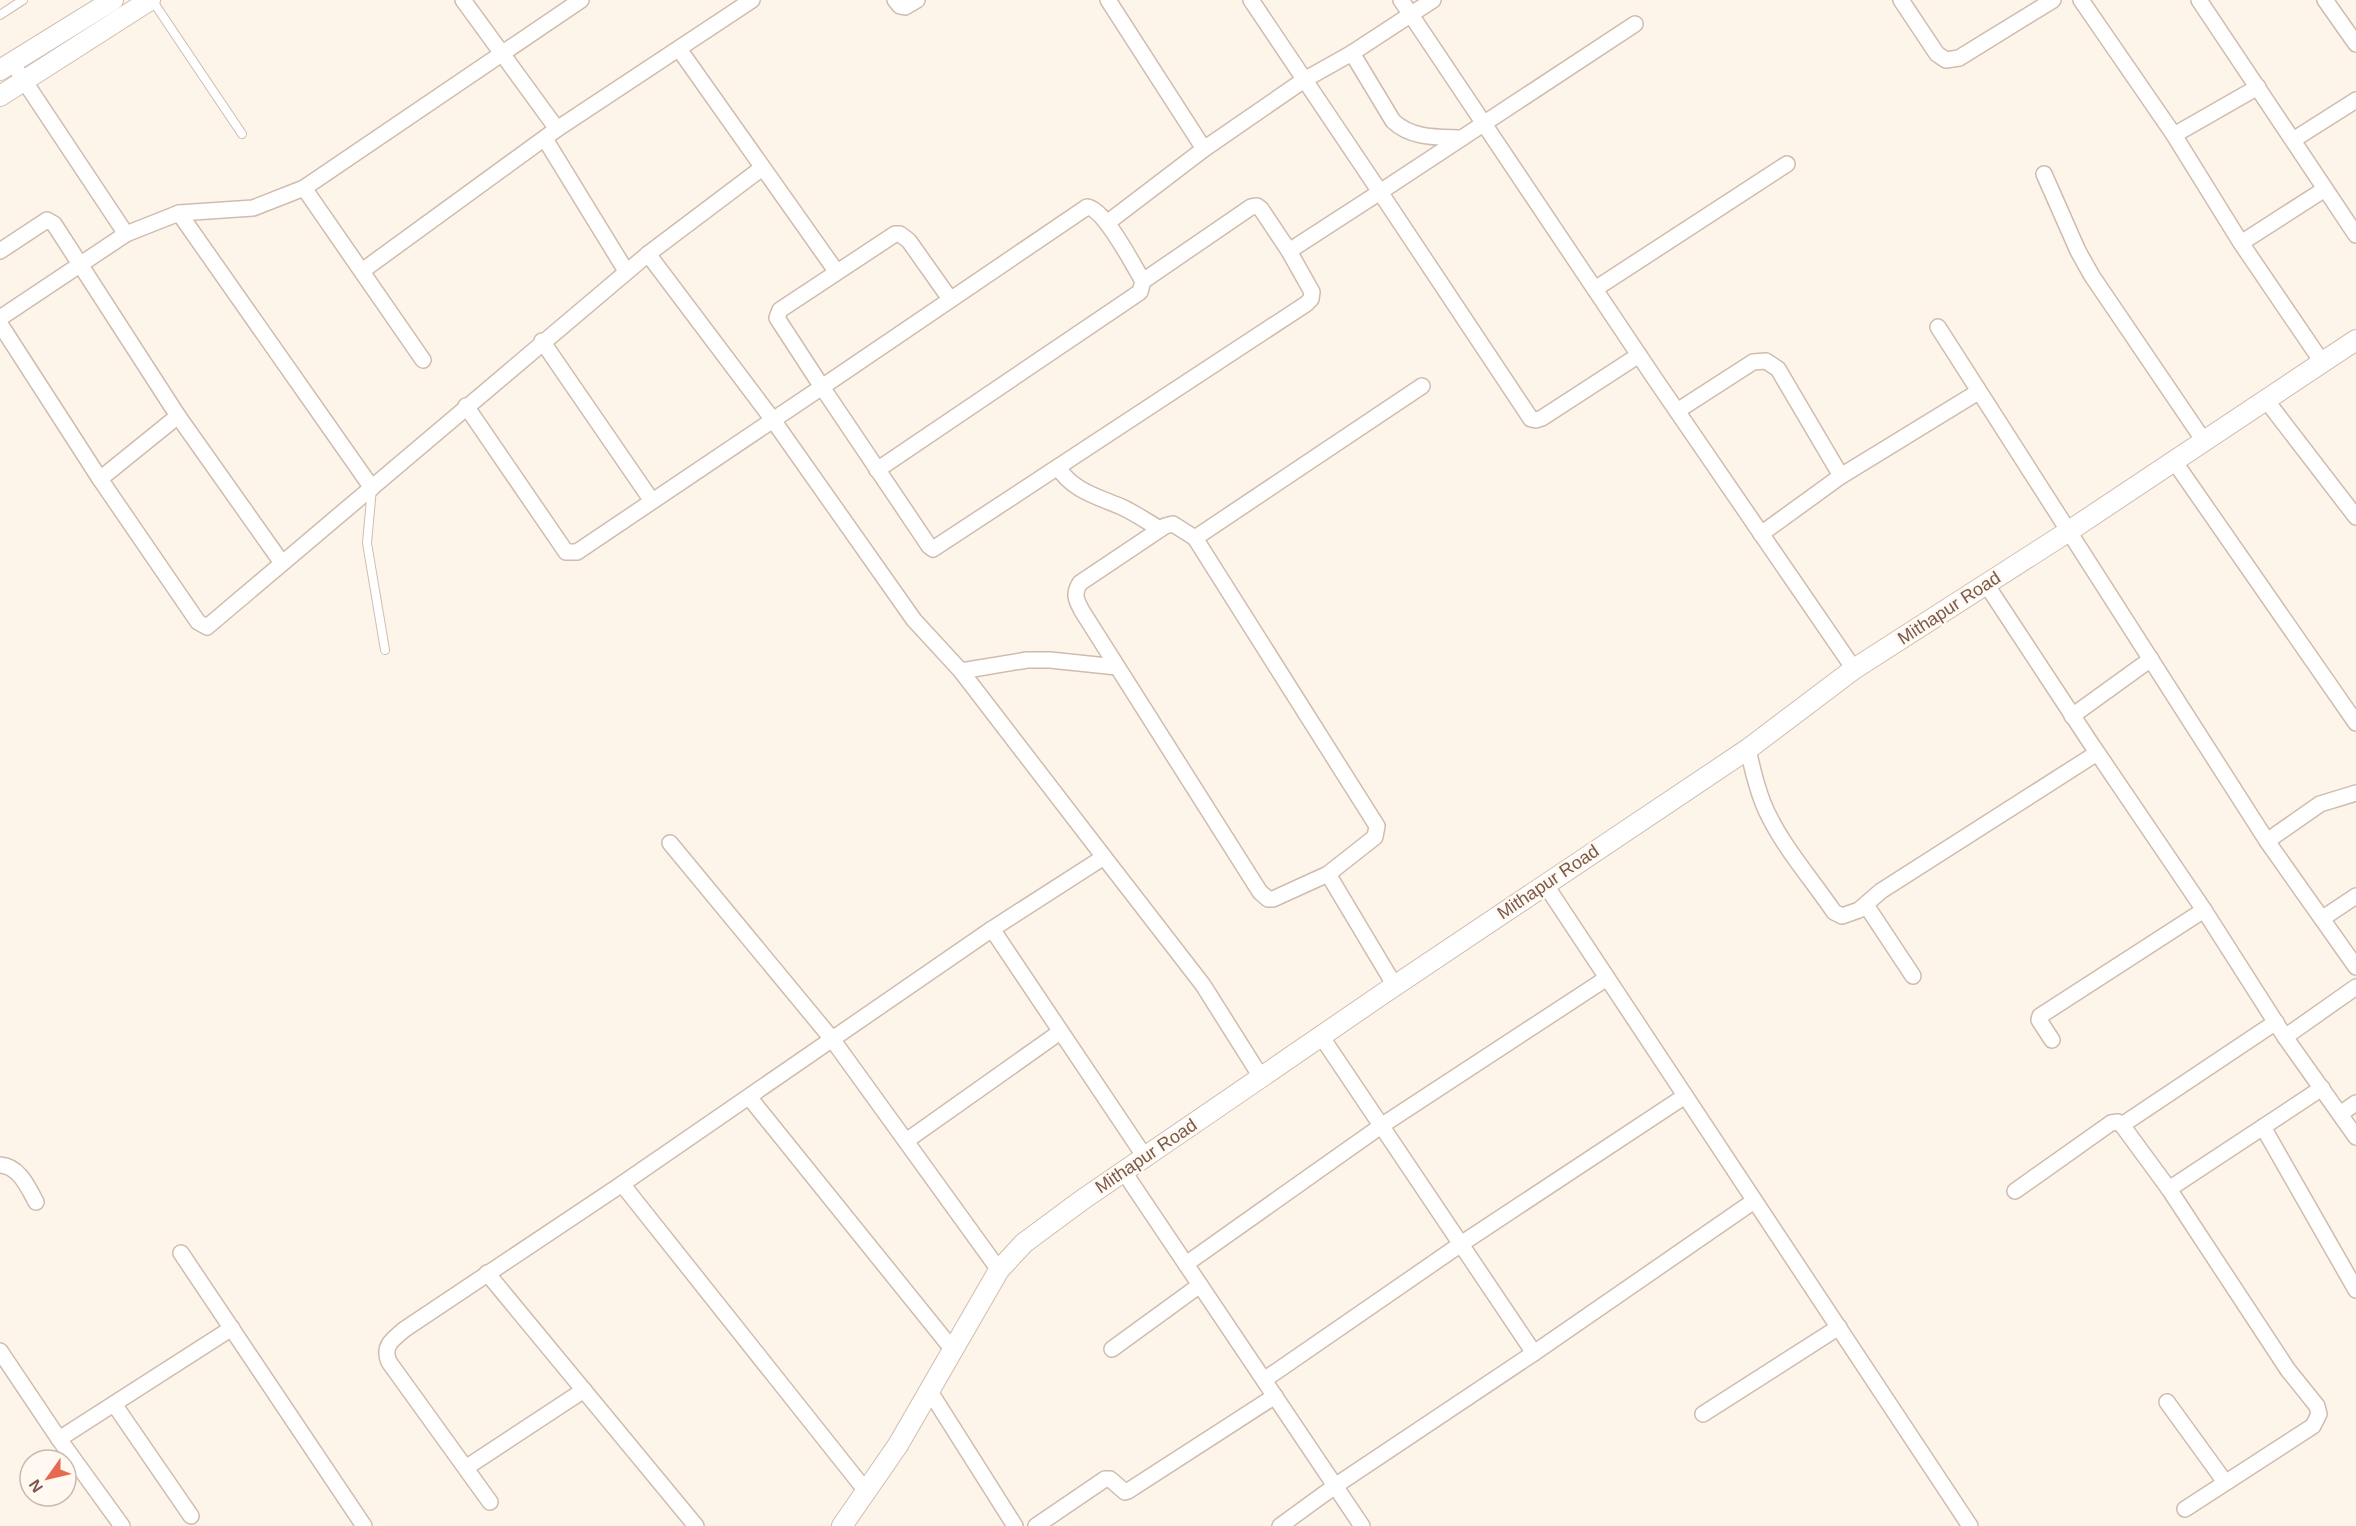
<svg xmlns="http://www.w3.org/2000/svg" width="2356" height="1526" font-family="Arial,sans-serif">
  <rect width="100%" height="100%" fill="#fdf5ea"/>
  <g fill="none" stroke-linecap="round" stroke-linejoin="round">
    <g stroke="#d0bcaf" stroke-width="10">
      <g id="service">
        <polyline points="152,0 242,134"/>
        <polyline points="0,15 23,0"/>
        <polyline points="372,488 367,543 385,650"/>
      </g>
    </g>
    <g stroke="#d0bcaf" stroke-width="18">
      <g id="minor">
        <polyline points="463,0 557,129"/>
        <polyline points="895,0 900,6 905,7 917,0"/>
        <polyline points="1108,0 1204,149"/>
        <polyline points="1251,0 1380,192 1289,251"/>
        <polyline points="1401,0 1655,379 1854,669"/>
        <polyline points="1901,0 1937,54 1946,60 1959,58 2053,0"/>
        <polyline points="2081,0 2174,135 2241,243 2322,362"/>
        <polyline points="2199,0 2356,235"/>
        <polyline points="2325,0 2356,44"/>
        <polyline points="1635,24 1380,192 1531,419 1536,420 1542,418 1639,355"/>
        <polyline points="679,49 836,271"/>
        <path d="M1352 53 1393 121C1412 139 1438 137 1462 138"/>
        <polyline points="2174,135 2258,87"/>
        <polyline points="545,139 626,271"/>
        <polyline points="2293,140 2356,100"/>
        <polyline points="2044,174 2078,251 2092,276 2204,441"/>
        <polyline points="304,188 423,360"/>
        <polyline points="179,213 372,488"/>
        <polyline points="1107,223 1204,149 1304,80 1352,53 1433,0"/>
        <polyline points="126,234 179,213 253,208 304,188 581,0"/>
        <polyline points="2241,243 2325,189"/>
        <polyline points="0,251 47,220 54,224 178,416 282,563"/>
        <polyline points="648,254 773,420 914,620 961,671 1027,660 1050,660 1117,667"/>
        <polyline points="362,271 557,129 752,0"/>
        <polyline points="1595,289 1787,164"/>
        <polyline points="0,318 126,234 19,73"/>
        <polyline points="0,324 100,479 198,622 207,627 648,254 762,168"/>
        <polyline points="1938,327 2267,841 2356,967"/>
        <polyline points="542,341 652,501"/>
        <polyline points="2266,400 2356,517"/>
        <polyline points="466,406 566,552 577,552 822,387 777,318 780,310 895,234 900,234 909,241 950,299"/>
        <polyline points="1677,411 1753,362 1766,361 1778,369 1841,476"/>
        <polyline points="2174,461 2356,723"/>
        <path d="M1058 467C1072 491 1099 497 1124 508 1136 514 1148 522 1160 529"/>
        <path d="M877 470 1140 292 1143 281C1133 265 1105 209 1087 207L822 387 929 546 933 549 1306 304 1311 299 1312 292 1289 251 1261 209 1257 206 1251 207 1143 281"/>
        <polyline points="100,479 178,416"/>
        <path d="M1173 524 1195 538 1377 826 1375 837 1328 874 1273 899H1268L1260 892 1082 611C1076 600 1073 594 1080 583L1165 526Z"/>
        <polyline points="1761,534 1841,476 1978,392"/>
        <polyline points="1195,538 1422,386"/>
        <polyline points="1986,584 2090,742 2204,910 2285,1037 2356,1137"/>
        <polyline points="2072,716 2151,659"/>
        <path d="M1748 749C1752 768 1756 785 1763 803 1778 841 1811 878 1834 912L1842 916 1859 910 1881 891 2097 753"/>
        <polyline points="2267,841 2320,804 2356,793"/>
        <polyline points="670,843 832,1039 999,1270"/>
        <polyline points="1104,857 1203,985 1261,1077"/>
        <polyline points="1328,874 1395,986"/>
        <polyline points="1545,884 1970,1526"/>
        <polyline points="1866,905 1913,976"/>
        <polyline points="2323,918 2356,896"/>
        <polyline points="992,929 1145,1157"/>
        <polyline points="1321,1036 1534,1353"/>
        <polyline points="2285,1037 2356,987"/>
        <polyline points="2052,1040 2039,1020 2040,1016 2204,910"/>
        <polyline points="749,1097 953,1350"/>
        <polyline points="2340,1114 2356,1103"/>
        <polyline points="2122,1125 2276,1022"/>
        <polyline points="2263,1127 2356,1290"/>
        <polyline points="906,1141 1060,1032"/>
        <path d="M0 1165C19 1166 28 1187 36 1202"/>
        <polyline points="1124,1172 1362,1526"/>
        <polyline points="622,1184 992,929 1104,857 961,671"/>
        <polyline points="2169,1189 2322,1088"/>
        <polyline points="2015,1191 2111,1123 2118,1122 2122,1125 2169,1189 2288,1370 2317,1406 2319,1414 2313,1426 2185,1509"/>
        <polyline points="181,1253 364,1526"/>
        <polyline points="1186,1264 1381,1126 1607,978"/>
        <polyline points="487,1273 696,1526"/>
        <polyline points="1112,1349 1200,1285"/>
        <polyline points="0,1351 59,1439 122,1526"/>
        <polyline points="1264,1380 1461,1244 1685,1096"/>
        <polyline points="929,1390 1015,1526"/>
        <polyline points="2167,1402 2225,1482"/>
        <polyline points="114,1404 191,1516"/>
        <polyline points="1703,1414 1839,1327"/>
        <polyline points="59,1439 232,1328"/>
        <polyline points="467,1467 584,1390"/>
        <path d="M490 1502 389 1362C382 1346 393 1339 405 1329L622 1184 866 1491"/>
        <polyline points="1036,1526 1105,1479 1110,1479 1125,1492 1128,1491 1275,1396"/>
        <polyline points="1280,1526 1335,1486 1534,1353 1754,1201"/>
      </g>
    </g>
    <g stroke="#d0bcaf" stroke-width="22">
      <g id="tertiary">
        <polyline points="0,70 113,0"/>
        <polyline points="0,96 150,0"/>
        <polyline points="842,1526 898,1445 999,1270 1024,1243 1082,1200 1384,993 1748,749 1854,669 2069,531 2356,340"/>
      </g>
    </g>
    <use href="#service" stroke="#fff" stroke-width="8"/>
    <use href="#minor" stroke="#fff" stroke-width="15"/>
    <use href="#tertiary" stroke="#fff" stroke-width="20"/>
  </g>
  <g text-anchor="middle" stroke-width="5" stroke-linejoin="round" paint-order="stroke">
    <g font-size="18" fill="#795a4c" stroke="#fff9f1">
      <text transform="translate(1949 608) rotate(-33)" y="6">Mithapur Road</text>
      <text transform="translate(1548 882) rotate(-34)" y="6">Mithapur Road</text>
      <text transform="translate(1146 1156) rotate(-34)" y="6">Mithapur Road</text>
    </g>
  </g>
  <g transform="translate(48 1478) rotate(236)"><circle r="28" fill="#fff9f1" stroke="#c9b9af" stroke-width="1.5"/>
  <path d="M0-4.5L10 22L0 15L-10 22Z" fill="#e66a50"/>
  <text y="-9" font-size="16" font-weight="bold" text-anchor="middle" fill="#795a4c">N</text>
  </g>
</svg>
